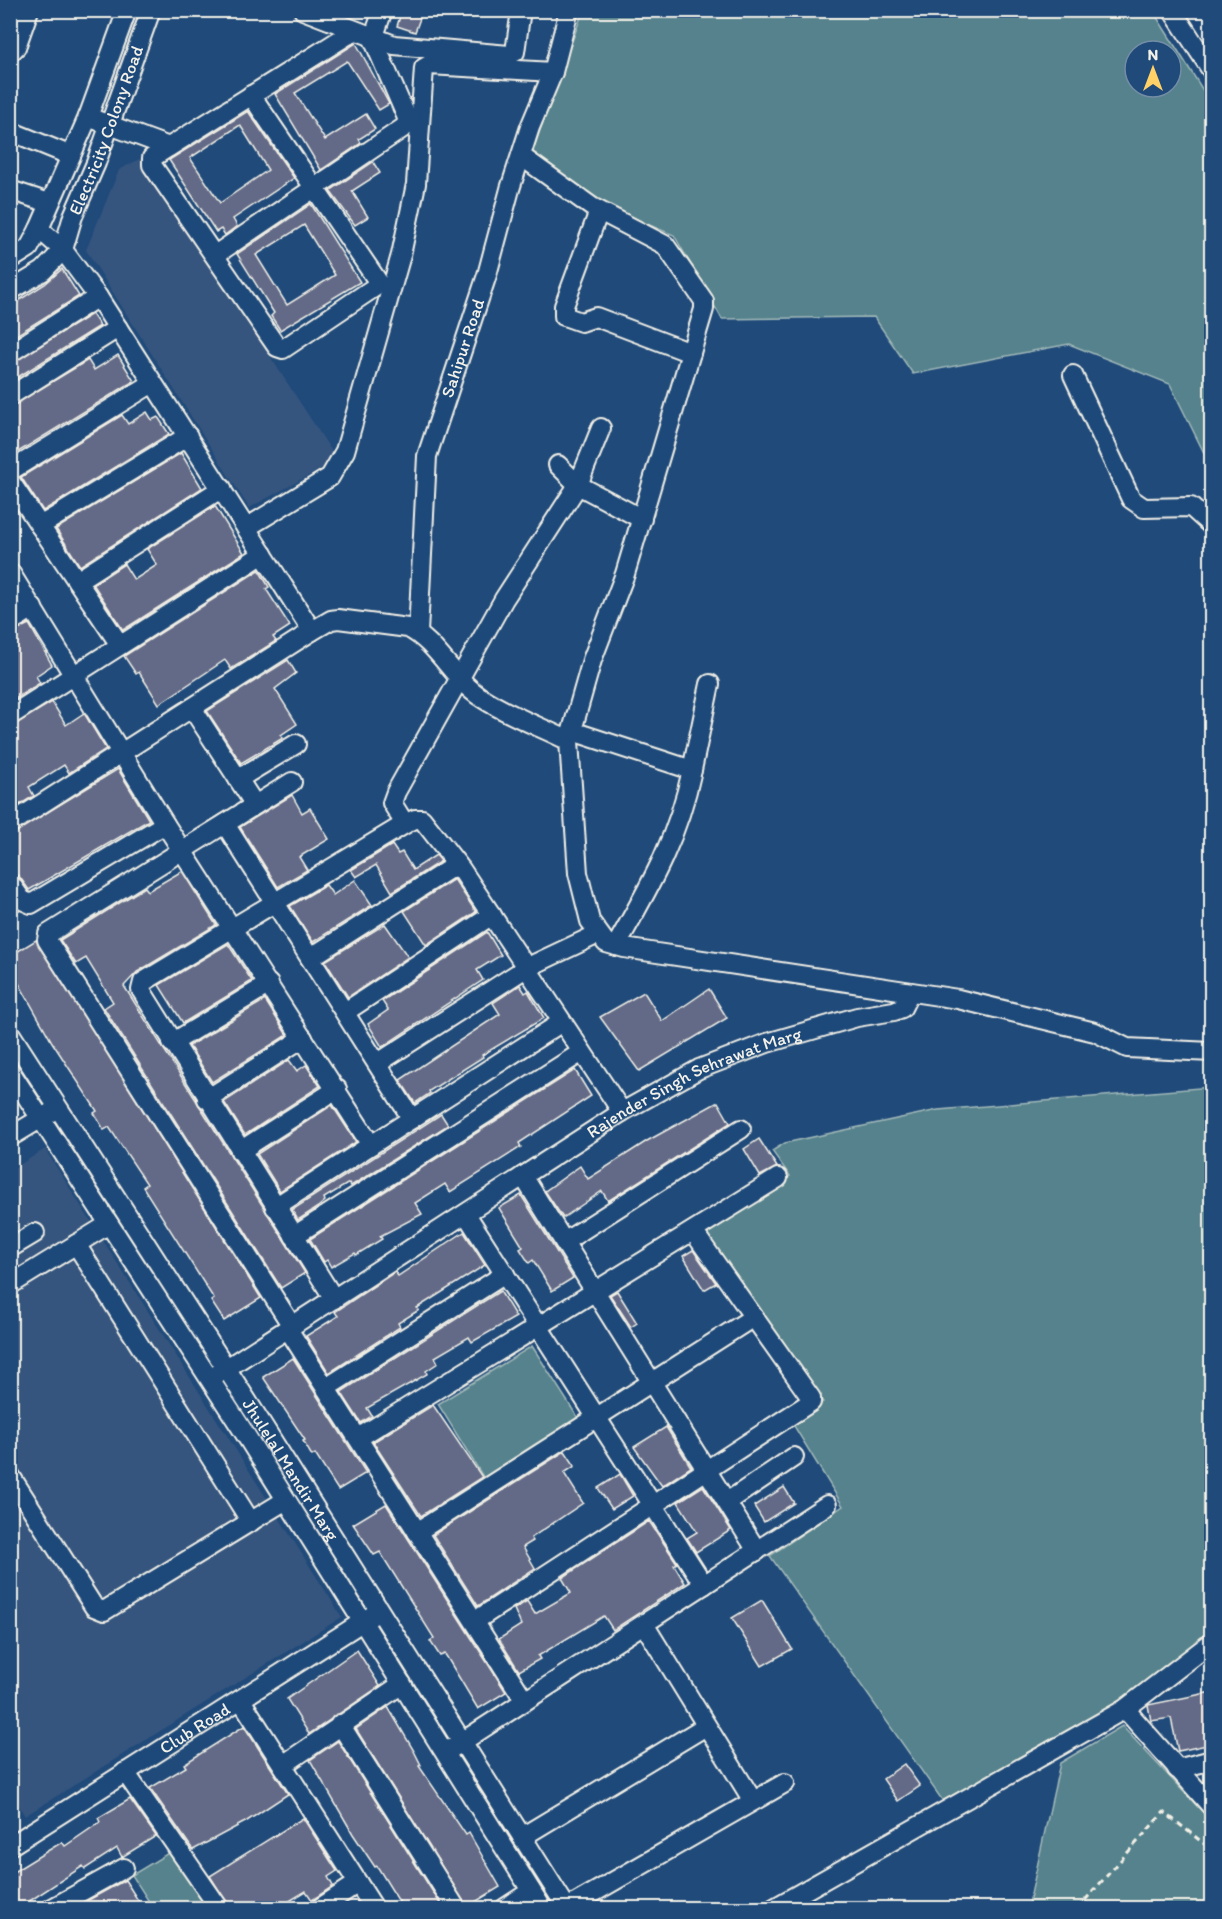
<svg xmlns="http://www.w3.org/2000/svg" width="1222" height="1919" font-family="Itim,sans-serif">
  <rect width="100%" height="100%" fill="#1f4a7a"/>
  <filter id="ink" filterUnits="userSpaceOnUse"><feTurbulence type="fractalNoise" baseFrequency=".0167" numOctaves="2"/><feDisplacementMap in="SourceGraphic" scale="12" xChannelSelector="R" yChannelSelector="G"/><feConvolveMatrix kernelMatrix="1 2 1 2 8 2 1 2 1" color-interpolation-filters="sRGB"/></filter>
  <g filter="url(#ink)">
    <g fill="#34547e">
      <polygon points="141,158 331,450 332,463 249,508 86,250 119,170"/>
      <polygon points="45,1149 342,1617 25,1816 11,1793 11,1170"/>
    </g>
    <g fill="#54828c" stroke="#a4baba" stroke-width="1.5" fill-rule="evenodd">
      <path d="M583 11H1153L1211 103V467L1170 384 1069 344 913 374 874 317 722 319 674 235 600 205 531 155ZM1135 51H1171V87H1135Z"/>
      <polygon points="1211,1087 1211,1633 1119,1701 945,1804 770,1556 843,1506 791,1421 823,1402 702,1234 790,1176 772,1151 785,1143 938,1110"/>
      <polygon points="532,1346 580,1421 485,1480 438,1404"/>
      <polygon points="1122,1726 1211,1821 1211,1908 1028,1908 1060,1763"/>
      <polygon points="175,1849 213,1908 153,1908 132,1875"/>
    </g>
    <g fill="#646b87" stroke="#f4f1e8" stroke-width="1.5" fill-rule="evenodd">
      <polygon points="402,10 423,10 415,32 397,26"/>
      <polygon points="356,43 389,104 379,110 347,61 295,93 325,140 366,114 375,129 359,139 361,143 321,170 275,94"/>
      <path d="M248 111 294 178 233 219 237 226 225 235 221 229 216 232 169 160ZM240 125 268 170 220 203 190 158Z"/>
      <polygon points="373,162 380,173 352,191 368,217 355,225 330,191"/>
      <path d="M311 204 360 282 280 330 271 316 274 313 237 254ZM304 225 335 275 287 305 256 255Z"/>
      <polygon points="62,269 79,296 10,339 10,306 45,284"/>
      <polygon points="92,314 100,326 10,382 10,364"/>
      <polygon points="118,355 134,381 10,457 10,407 88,360 94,370"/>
      <polygon points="147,412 152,420 158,417 169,434 43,511 21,477 122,415 128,424"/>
      <polygon points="181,453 202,488 80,566 56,529"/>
      <polygon points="215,506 244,553 123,630 93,584 124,564 134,580 157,565 147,549"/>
      <polygon points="259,570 269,587 266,589 290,626 273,637 276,641 231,669 225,660 159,704 139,672 136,674 124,656"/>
      <polygon points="29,624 52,665 36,676 40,683 10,702 10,633"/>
      <polygon points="288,660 296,673 275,689 297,724 281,735 283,738 241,763 207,711"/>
      <polygon points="52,702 66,725 84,713 106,749 69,773 64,765 29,787 34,796 16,807 10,797 10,762 16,758 10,749 10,727"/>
      <polygon points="118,769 149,820 29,890 19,876 10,872 10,835"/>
      <polygon points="292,795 302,813 310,808 329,839 299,857 307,870 278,887 240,827"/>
      <polygon points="392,845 398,854 402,852 413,870 436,855 441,861 392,892 376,865 356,877 351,870"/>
      <polygon points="182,871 216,925 137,972 124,986 305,1273 281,1288 104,1008 113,1002 86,958 76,964 60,940 145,887 148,891"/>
      <polygon points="454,879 476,912 426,945 404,911"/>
      <polygon points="355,880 372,905 313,942 290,906 326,885 333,895"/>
      <polygon points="385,924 408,957 348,997 325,961"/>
      <polygon points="487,932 501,955 477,970 483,980 382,1047 368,1024 388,1010 382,1001"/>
      <polygon points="36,940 261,1298 224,1321 211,1301 214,1299 143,1187 147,1184 109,1127 104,1130 94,1113 97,1111 52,1042 17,980 10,984 10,956"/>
      <polygon points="228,944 252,981 183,1023 159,985"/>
      <polygon points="520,985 525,993 528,991 544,1018 482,1055 483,1057 429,1091 430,1093 415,1103 400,1080 500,1014 493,1003"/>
      <polygon points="709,989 727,1018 639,1071 600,1017 644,992 662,1021"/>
      <polygon points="265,1000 287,1035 212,1082 189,1046"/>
      <polygon points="289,1060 297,1071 306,1065 320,1086 245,1135 224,1102"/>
      <polygon points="575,1070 591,1096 519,1143 521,1147 450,1192 445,1184 415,1203 422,1214 380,1236 382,1239 356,1255 355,1253 331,1267 327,1260 324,1262 310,1239"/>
      <polygon points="718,1102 730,1123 608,1201 602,1191 563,1218 545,1191 580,1166 588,1179 647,1141"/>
      <polygon points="332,1105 356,1142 280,1191 257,1154"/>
      <polygon points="441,1114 448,1125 351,1186 349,1183 324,1198 325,1201 318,1207 298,1220 292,1210"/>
      <polygon points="759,1139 777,1167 760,1176 744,1149"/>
      <polygon points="521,1195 573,1278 552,1291 533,1260 529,1263 520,1249 523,1247 499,1208"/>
      <polygon points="464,1232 485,1265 417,1308 419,1310 398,1323 400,1327 329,1373 306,1336 338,1316 335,1312 395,1272 398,1276"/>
      <polygon points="693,1250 716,1283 704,1290 683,1256"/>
      <polygon points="500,1291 516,1317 472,1342 469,1337 435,1357 438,1363 426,1371 427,1374 367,1408 372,1416 361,1423 341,1392"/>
      <polygon points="617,1291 637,1323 631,1327 610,1295"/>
      <polygon points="293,1358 366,1473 338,1490 315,1454 312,1456 303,1441 305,1440 263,1377"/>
      <polygon points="433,1405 482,1477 421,1516 373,1442"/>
      <polygon points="666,1427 691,1467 662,1486 634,1447"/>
      <polygon points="565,1451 575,1466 564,1473 583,1503 531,1538 533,1541 523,1547 535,1568 478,1606 433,1535"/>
      <polygon points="620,1474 633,1496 612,1509 598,1488"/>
      <polygon points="703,1486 731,1530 696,1552 687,1538 697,1532 678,1502"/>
      <polygon points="784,1487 794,1503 764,1522 754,1506"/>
      <polygon points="386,1504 506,1692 478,1709 445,1654 440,1656 430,1641 434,1638 380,1552 374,1555 353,1524"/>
      <polygon points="649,1521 677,1563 674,1565 685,1583 613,1630 604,1616 538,1656 540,1659 519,1671 499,1639 521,1625 514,1609 527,1601 535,1614 571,1593 562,1578"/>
      <polygon points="762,1600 792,1649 762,1666 732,1618"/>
      <polygon points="357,1650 380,1686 309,1734 287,1699"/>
      <polygon points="1212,1692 1212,1744 1178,1751 1171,1718 1151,1721 1148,1705"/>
      <polygon points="388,1707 414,1751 421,1765 419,1766 466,1835 469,1833 500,1887 467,1907 356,1729"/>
      <polygon points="244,1726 288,1794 247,1821 193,1850 150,1788 186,1767 184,1764"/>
      <polygon points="338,1741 443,1908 403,1908 377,1866 375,1867 353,1834 310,1760"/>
      <polygon points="904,1764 920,1786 898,1801 883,1779"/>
      <polygon points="130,1799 156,1836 122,1857 117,1848 85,1869 83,1866 19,1908 10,1908 10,1874 62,1842 65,1846 100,1822 98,1818"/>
      <polygon points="303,1818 337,1871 328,1877 333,1886 312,1900 306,1891 278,1908 230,1908 210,1876"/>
      <polygon points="125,1880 139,1902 128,1908 74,1908"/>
    </g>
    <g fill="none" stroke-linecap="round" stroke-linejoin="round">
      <g stroke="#f4f1e8" stroke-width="22">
        <g id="minor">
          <polyline points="303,10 394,45 509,55 515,52 521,10"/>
          <polyline points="1172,10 1212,71"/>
          <polyline points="1196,10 1212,35"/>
          <polyline points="10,53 16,47 29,10"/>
          <polyline points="88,117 169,147 354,31"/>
          <polyline points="10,131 69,155"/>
          <polyline points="169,147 152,158 152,165 277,347 283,349 375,287 377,280 251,95"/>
          <polyline points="521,156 592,207 665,245 704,301 704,309 625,574 592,660 569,741 578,873 590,921 606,943 624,948 958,999 1095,1032 1127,1048 1212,1052"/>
          <polyline points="10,190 49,203"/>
          <polyline points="599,211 564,306 564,316 581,322 596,317 691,353"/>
          <polyline points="215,255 406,126 407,118 373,39 383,10"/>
          <polyline points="10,260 29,248 39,229 88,117 127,10"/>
          <path id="s1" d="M10 291 43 271 63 250 73 216 96 163 151 10"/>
          <polyline points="10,353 98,297"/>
          <polyline points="1073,375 1131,499 1144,508 1191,507 1212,526"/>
          <polyline points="10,396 118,328"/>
          <polyline points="558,465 578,485 642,519"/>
          <polyline points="10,471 151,384"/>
          <polyline points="10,481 120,645"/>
          <polyline points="40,526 188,436"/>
          <polyline points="246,528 330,477 345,451 401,255 416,184 424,68 429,65 553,72"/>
          <polyline points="10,572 165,824 371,1145"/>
          <polyline points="77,581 222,488"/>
          <polyline points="10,622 33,608"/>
          <path d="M312 631 331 620 338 619 408 628C439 644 453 680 482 698 508 715 541 727 569 741"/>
          <path id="s2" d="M418 633 427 456 487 275 510 189 530 127 553 72 569 10"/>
          <polyline points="192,708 255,805"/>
          <polyline points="10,716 263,554"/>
          <path d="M572 731 692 770C677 840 651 884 616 946"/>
          <polyline points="692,770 710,684"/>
          <polyline points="238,779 296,744"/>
          <polyline points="10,824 312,631 98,297 63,250 39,229"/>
          <polyline points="225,824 412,1119"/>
          <polyline points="405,824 392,803 396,792 504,599 578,485 601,428"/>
          <polyline points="10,883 22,900 31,904 165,824"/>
          <polyline points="310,958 457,864"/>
          <polyline points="345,1012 492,915"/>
          <path id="s3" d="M10 1033 255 1413 567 1908"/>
          <polyline points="172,1043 269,984"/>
          <polyline points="378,1063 526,968 598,934"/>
          <polyline points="10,1071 240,1426 542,1908"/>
          <polyline points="207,1099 303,1038"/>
          <polyline points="10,1137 50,1113"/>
          <polyline points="240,1151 337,1089"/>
          <polyline points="523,1176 757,1551"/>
          <polyline points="275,1207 562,1022"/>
          <polyline points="466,1214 704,1585"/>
          <polyline points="294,1236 582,1052"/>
          <polyline points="564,1242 741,1129"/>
          <polyline points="76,1244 251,1522"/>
          <polyline points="10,1248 35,1233"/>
          <polyline points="10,1285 109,1224"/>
          <polyline points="334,1299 141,990 143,982 405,824 415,819 422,819 461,869 622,1112"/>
          <polyline points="292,1326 47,940 48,934 292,782"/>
          <polyline points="288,1329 525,1701"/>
          <path id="s4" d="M216 1375 622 1112 699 1069 767 1043 857 1017 894 1011 902 1008 910 992"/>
          <polyline points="326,1388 505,1274"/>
          <polyline points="358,1438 778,1178"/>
          <polyline points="10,1475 94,1607 104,1611 286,1500"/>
          <polyline points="727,1502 794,1457"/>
          <polyline points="417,1532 752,1318"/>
          <polyline points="475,1621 811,1402 811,1398 693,1231"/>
          <polyline points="644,1624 753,1801"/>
          <polyline points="241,1700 374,1908"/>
          <polyline points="1125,1709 1212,1807"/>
          <polyline points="340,1724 456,1908"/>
          <polyline points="451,1749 827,1505"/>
          <polyline points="283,1765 402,1684"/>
          <polyline points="1177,1769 1212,1760"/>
          <polyline points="125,1772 219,1908"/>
          <polyline points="522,1837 706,1726"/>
          <path id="s5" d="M10 1846 373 1615"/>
          <polyline points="52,1908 124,1868"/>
          <polyline points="320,1908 358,1883"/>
          <polyline points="505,1908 531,1891"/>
          <polyline points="567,1908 785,1783"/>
          <polyline points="774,1908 1125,1709 1212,1642"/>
        </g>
      </g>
      <polyline stroke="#f4f1e8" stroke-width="3" stroke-dasharray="6 4.5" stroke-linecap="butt" points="1078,1908 1164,1812 1212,1850"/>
      <use href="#minor" stroke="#1f4a7a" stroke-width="18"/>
    </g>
  </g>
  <g text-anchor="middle" stroke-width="4.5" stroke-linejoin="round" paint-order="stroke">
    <g font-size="18" fill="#f4f1e8" stroke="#1f4a7a">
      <text dy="6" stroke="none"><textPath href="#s1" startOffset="195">Electricity Colony Road</textPath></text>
      <text dy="6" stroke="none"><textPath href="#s2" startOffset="291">Sahipur Road</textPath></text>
      <text dy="6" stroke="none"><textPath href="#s4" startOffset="562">Rajender Singh Sehrawat Marg</textPath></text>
      <text dy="6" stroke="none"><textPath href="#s3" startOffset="519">Jhulelal Mandir Marg</textPath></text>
      <text dy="6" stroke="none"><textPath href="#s5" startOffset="219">Club Road</textPath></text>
    </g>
  </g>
  <rect width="1222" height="1919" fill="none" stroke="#1f4a7a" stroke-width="36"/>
  <rect x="18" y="18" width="1186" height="1883" fill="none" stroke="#f4f1e8" stroke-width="2" filter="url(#ink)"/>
  <g transform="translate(1153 69)"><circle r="28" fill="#1f4a7a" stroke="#748da6" stroke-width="1.5"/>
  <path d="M0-4.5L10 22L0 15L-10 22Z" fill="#ffd166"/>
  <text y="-9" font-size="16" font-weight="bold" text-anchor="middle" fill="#f4f1e8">N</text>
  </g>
</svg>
